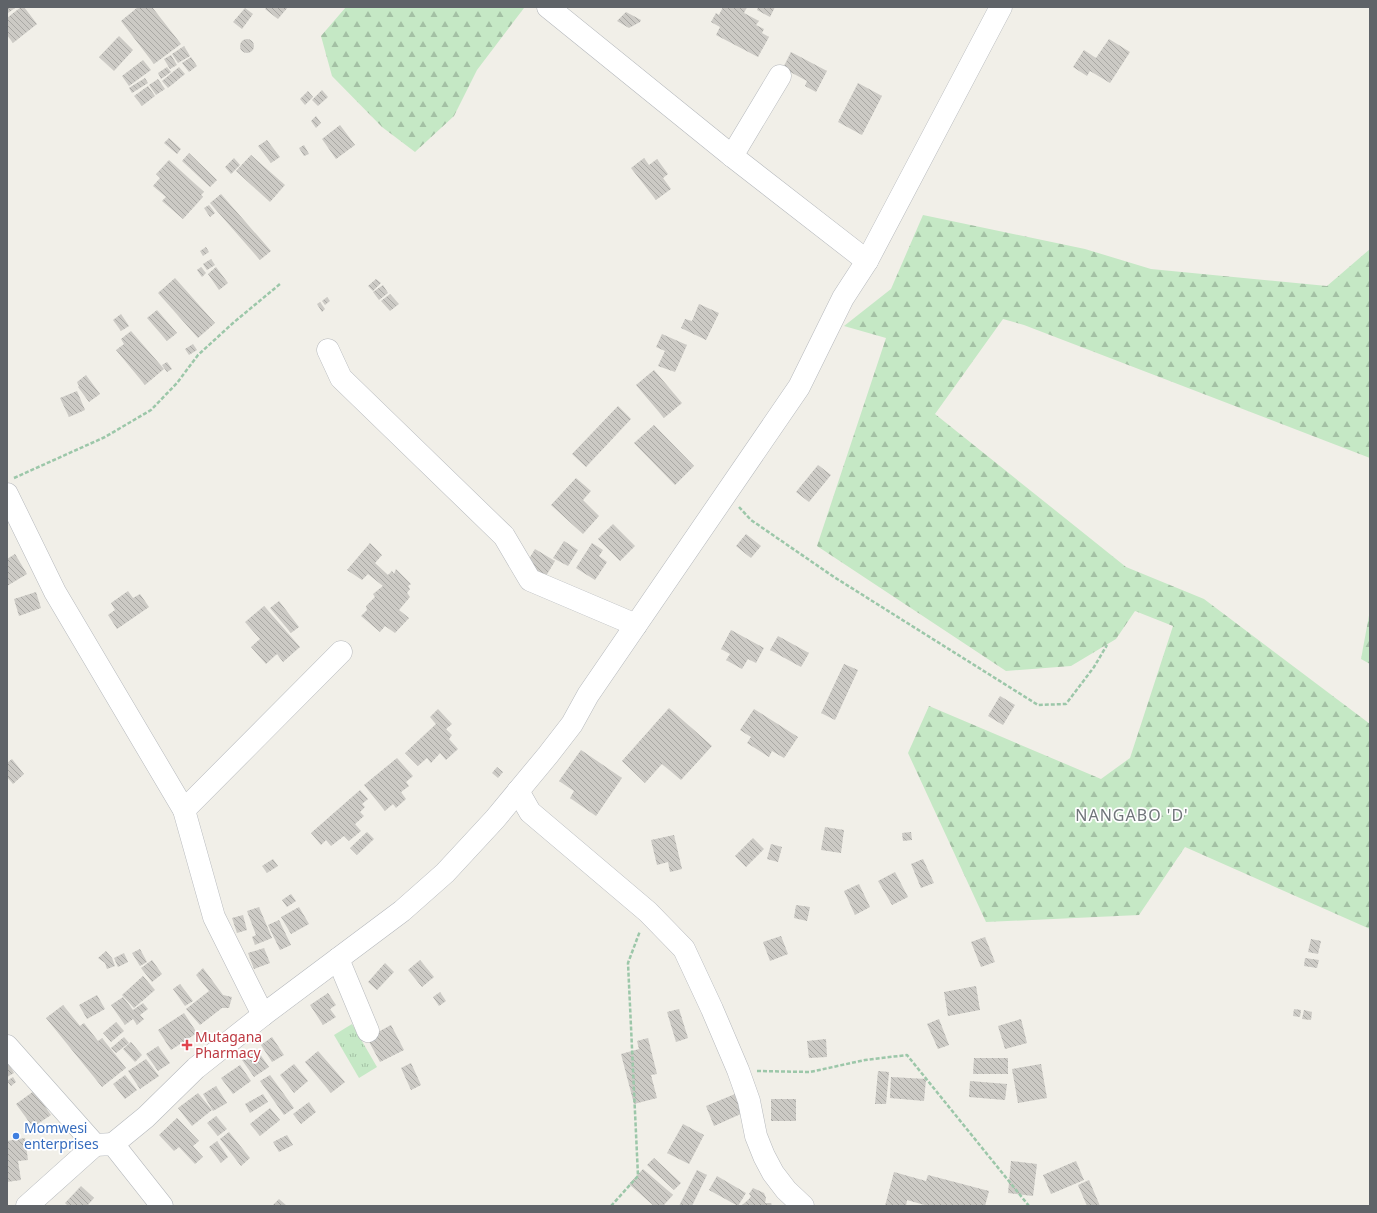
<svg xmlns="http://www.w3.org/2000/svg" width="1377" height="1213" font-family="'Noto Sans',sans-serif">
  <defs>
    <pattern id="grass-tufts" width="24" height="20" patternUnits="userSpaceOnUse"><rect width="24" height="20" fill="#c5e8c5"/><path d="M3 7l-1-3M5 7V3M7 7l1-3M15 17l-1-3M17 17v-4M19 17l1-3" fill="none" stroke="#a3c0a4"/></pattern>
    <pattern id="forest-firs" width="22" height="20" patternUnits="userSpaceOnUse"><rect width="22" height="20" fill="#c5e8c5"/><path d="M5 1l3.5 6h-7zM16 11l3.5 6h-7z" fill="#a3c0a4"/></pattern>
    <pattern id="building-back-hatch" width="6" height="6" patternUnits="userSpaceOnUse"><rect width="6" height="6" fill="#cccac5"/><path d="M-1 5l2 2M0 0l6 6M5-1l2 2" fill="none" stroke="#a9a8a4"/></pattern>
  </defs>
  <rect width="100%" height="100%" fill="#f1efe8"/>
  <polygon fill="url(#grass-tufts)" points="352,1024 377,1067 359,1078 334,1035"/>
  <g fill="url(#forest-firs)">
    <polygon points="346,7 523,7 524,8 477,70 454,116 415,152 382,127 332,76 321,36"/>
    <polygon points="923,215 1085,249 1151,269 1327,286 1370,249 1370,458 1024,325 1003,319 935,414 1126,567 1204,599 1370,724 1370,929 1185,847 1139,915 986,922 908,753 929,706 1101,779 1130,758 1173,626 1135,611 1116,639 1071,666 1006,671 817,546 886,338 844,326 891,289"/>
    <polygon points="1370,610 1370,664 1361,659"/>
  </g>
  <g fill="url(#building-back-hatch)">
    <polygon points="7,7 15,7 15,8 8,13"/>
    <polygon points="21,7 24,7 37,24 13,43 7,35 7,18"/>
    <polygon points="138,7 152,7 181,44 154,64 121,21"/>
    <polygon points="267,7 288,7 278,19 265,9"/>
    <polygon points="723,7 747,7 744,13 759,21 756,25 764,29 762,33 769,37 758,57 716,35 720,27 711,22 716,13 719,15"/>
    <polygon points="758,7 775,7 770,17 757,10"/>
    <polygon points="245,8 253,14 242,29 233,22"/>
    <polygon points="626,12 641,20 640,22 629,28 617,21"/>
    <polygon points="119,36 133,50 114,71 99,57"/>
    <polygon points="1109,39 1130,52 1110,83 1090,71 1087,76 1073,67 1084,50 1096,58"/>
    <circle cx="247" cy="46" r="7"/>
    <polygon points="184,46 190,56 178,63 172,54"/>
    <polygon points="791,52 827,71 816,92 805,86 807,81 783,68"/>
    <polygon points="171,55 177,65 170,69 164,59"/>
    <polygon points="191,57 197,66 189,72 182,63"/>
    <polygon points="143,60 151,70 129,86 122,76"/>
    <polygon points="167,67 171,72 161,79 158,73"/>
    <polygon points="179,67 185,74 168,88 162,81"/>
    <polygon points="145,78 148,83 132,93 129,88"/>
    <polygon points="158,79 165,89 156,95 149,85"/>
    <polygon points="858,83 882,96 862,135 838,122"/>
    <polygon points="148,86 155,96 142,106 134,96"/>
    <polygon points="322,90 328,97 318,106 312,100"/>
    <polygon points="308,91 313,97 305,105 300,99"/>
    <polygon points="316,116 321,123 316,128 311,121"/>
    <polygon points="340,125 355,145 336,159 322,139"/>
    <polygon points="169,138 181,149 177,154 164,143"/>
    <polygon points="267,140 280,157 271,163 258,146"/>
    <polygon points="304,145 309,154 304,156 299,148"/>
    <polygon points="189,153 217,180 210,187 182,161"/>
    <polygon points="251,155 285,185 270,202 236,171"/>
    <polygon points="234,158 240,165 231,174 225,167"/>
    <polygon points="644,158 649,165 657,159 668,174 663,178 671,189 656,200 631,168"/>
    <polygon points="169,160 204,192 201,195 203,197 183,219 162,201 166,197 153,186 160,178 156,174"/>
    <polygon points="221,194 271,251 260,260 210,203"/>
    <polygon points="209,205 215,213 210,217 204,208"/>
    <polygon points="206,247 209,252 203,256 200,251"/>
    <polygon points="211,259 215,265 207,270 203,264"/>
    <polygon points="201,267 206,273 202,277 197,270"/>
    <polygon points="216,267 228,283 219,290 208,274"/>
    <polygon points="175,278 215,323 198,338 158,293"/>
    <polygon points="376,279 381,283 373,291 368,286"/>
    <polygon points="383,285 388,293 379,300 373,292"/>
    <polygon points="390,294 399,304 390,311 381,301"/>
    <polygon points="327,297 330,301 325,305 322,301"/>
    <polygon points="320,302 325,309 322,312 317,304"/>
    <polygon points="699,304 719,313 706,340 681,328 685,319 692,321"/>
    <polygon points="157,310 177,333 167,341 147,318"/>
    <polygon points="121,314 129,326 121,331 113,320"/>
    <polygon points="131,331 164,369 145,385 116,350 124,344 121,339"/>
    <polygon points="662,334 687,345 675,372 658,366 665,351 656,347"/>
    <polygon points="193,344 197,350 189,355 185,349"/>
    <polygon points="167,362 172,369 167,372 162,365"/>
    <polygon points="654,370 682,403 664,418 636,385"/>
    <polygon points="86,375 100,394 89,402 78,387 79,386 77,382"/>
    <polygon points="77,391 85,410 69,417 60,398"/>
    <polygon points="618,406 631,419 586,467 572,454"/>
    <polygon points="654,425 694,466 675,485 634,443"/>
    <polygon points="818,465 831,475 809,502 796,492"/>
    <polygon points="576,478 591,491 583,500 599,516 583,534 551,505"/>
    <polygon points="613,524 635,546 620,561 598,539"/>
    <polygon points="746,534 761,546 751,558 736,546"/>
    <polygon points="564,541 578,550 568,566 553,558"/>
    <polygon points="370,543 382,555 375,563 388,575 392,571 394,574 396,569 411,584 408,586 410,589 407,593 410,597 399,610 409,618 395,633 385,626 380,632 361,616 367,610 366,606 375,597 373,594 383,586 368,574 362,580 347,570"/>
    <polygon points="592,543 603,550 599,556 607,562 595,580 576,568"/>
    <polygon points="535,549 555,561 546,576 526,564"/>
    <polygon points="15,554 27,574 7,586 7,559"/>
    <polygon points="128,591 133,598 140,594 149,607 117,629 108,615 115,610 111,603"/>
    <polygon points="36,592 41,608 19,616 14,599"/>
    <polygon points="279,601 299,627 291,633 270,608"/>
    <polygon points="264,606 300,647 283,662 277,654 266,664 251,647 260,639 245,622"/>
    <polygon points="731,630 764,648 756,663 748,659 742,669 726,660 730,654 721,649"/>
    <polygon points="778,636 809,653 801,667 770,650"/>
    <polygon points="844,664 858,670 835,720 821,713"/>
    <polygon points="1000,696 1015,705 1003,725 988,716"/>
    <polygon points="669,708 712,746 681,780 662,764 645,783 622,761"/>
    <polygon points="438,709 452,724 446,729 452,735 449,739 458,749 446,760 440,753 431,763 427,758 418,766 405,753 436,724 430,717"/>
    <polygon points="754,709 798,737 784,758 772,751 769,757 747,743 751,737 740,730"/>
    <polygon points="581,750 622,778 596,816 570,798 574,791 559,781"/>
    <polygon points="397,758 413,776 406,782 409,786 401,792 406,799 396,808 393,804 385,811 364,785"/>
    <polygon points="12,759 24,774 13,784 7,777 7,763"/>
    <polygon points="497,767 503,772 498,778 492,773"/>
    <polygon points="360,790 368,799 362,804 365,807 360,812 364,816 355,824 361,831 349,841 344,836 331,846 326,840 321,845 311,833"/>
    <polygon points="825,827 844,830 841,853 821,850"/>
    <polygon points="367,832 374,839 357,855 350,848"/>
    <polygon points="911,832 912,840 903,841 902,833"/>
    <polygon points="674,835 682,869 670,872 668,862 657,865 651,840"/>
    <polygon points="753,838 764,849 746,867 735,856"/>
    <polygon points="771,844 782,847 778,862 767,859"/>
    <polygon points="273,859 278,866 267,873 262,866"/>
    <polygon points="923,859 934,883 921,888 911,864"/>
    <polygon points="895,872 908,897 892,905 878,881"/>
    <polygon points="859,884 870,907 855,915 844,891"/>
    <polygon points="291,894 296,901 287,907 282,900"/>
    <polygon points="796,905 810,907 807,921 794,918"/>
    <polygon points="259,907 272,938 255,945 252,937 256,935 247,911"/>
    <polygon points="299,907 309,924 291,934 281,917"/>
    <polygon points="243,915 247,930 237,933 232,918"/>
    <polygon points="279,920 291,945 280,950 268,925"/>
    <polygon points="781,936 788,954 770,961 763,942"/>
    <polygon points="985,937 995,962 981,967 971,942"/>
    <polygon points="1311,939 1321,941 1318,954 1308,952"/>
    <polygon points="264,948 270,963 254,969 248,953"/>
    <polygon points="140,949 147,962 140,966 132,953"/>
    <polygon points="106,951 112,958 115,966 107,969 105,963 98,958"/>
    <polygon points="124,953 128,962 118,967 114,958"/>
    <polygon points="1305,958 1319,960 1317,968 1304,966"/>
    <polygon points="152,960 162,974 152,982 141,968"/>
    <polygon points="420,960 434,977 422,987 408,970"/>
    <polygon points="385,963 394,972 377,990 368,982"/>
    <polygon points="203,968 223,995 232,997 229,1008 222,1008 200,1025 186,1009 209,991 196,975"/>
    <polygon points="143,976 155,990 134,1008 122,995"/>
    <polygon points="180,984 193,1001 185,1006 173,989"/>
    <polygon points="976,986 980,1010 948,1016 944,992"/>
    <polygon points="440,992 446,1001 439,1006 433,997"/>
    <polygon points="328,993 336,1005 330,1009 336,1017 323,1025 310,1005"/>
    <polygon points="97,995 105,1009 87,1019 79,1005"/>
    <polygon points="123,997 133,1010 143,1003 148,1009 140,1015 144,1019 137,1025 133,1019 125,1025 111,1005"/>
    <polygon points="63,1005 80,1026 84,1023 98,1041 102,1038 126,1068 102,1087 46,1018"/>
    <polygon points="679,1009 688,1038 676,1042 667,1012"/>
    <polygon points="1294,1009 1301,1010 1300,1017 1293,1016"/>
    <polygon points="1304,1010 1312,1012 1311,1020 1302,1019"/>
    <polygon points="184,1013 197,1033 171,1050 158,1030"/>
    <polygon points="939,1019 949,1045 938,1049 927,1024"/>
    <polygon points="1021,1019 1027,1043 1005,1049 998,1026"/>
    <polygon points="116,1022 124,1031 111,1042 103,1033"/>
    <polygon points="391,1025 404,1050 380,1062 367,1038"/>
    <polygon points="124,1037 129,1043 116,1053 111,1048"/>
    <polygon points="272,1037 284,1055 272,1062 261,1045"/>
    <polygon points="648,1038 657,1074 651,1075 657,1098 634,1104 621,1054 639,1049 637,1041"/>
    <polygon points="826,1039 827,1057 809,1058 807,1041"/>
    <polygon points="131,1042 142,1055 135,1062 123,1049"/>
    <polygon points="158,1046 170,1063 158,1071 146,1054"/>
    <polygon points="257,1050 269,1067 254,1077 242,1060"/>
    <polygon points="318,1051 345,1082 331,1093 305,1062"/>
    <polygon points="974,1058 1008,1058 1008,1074 973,1074"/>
    <polygon points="146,1059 159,1076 140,1089 128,1071"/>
    <polygon points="411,1063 421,1085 411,1090 401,1068"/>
    <polygon points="9,1064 14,1073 7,1077 7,1065"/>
    <polygon points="294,1064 308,1081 294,1093 280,1075"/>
    <polygon points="1041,1064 1047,1098 1018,1103 1012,1069"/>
    <polygon points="240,1065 251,1081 233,1094 221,1078"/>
    <polygon points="878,1071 889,1072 886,1104 875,1104"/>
    <polygon points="125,1075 137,1090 125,1099 113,1084"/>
    <polygon points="270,1075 294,1108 284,1115 260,1081"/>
    <polygon points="13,1077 16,1082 11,1086 7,1081"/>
    <polygon points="891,1077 926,1079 924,1101 890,1098"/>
    <polygon points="970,1081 1007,1084 1005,1100 969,1097"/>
    <polygon points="216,1086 227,1103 213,1111 203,1094"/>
    <polygon points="34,1091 51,1115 33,1127 16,1104"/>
    <polygon points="198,1093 212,1110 192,1126 178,1108"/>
    <polygon points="263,1094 268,1102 250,1113 245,1104"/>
    <polygon points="735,1094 743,1113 714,1126 706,1106"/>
    <rect x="771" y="1099" width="25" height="22"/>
    <polygon points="309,1102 316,1112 301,1124 293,1114"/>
    <polygon points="270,1108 280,1120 260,1136 250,1124"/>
    <polygon points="216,1116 227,1129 218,1136 207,1123"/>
    <polygon points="177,1118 199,1141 193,1146 203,1157 195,1164 179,1147 174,1151 159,1135"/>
    <polygon points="683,1124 704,1135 689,1164 667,1153"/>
    <polygon points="229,1132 250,1158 241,1166 220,1139"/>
    <polygon points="287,1135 293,1145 279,1152 273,1142"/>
    <polygon points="25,1138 28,1160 18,1161 21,1180 7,1182 7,1141"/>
    <polygon points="217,1141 228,1157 221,1163 209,1147"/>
    <polygon points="654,1158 681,1183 674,1190 647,1165"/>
    <polygon points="1011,1161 1037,1164 1033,1196 1008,1193"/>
    <polygon points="1076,1161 1084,1180 1051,1194 1043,1175"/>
    <polygon points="643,1169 673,1195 663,1206 654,1206 629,1184"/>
    <polygon points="697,1170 707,1175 692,1206 679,1206"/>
    <polygon points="894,1172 926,1181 928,1175 989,1191 985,1206 928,1206 907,1200 906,1206 885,1206"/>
    <polygon points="717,1176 746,1193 738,1206 709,1190"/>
    <polygon points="1089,1180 1100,1206 1087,1206 1078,1185"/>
    <polygon points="81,1186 94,1198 87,1206 68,1206 65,1203"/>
    <polygon points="753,1188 764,1193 766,1198 765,1203 771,1203 772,1206 754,1206 752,1205 751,1206 741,1206 749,1199 751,1196 749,1194"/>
    <polygon points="279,1199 287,1206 272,1206"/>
  </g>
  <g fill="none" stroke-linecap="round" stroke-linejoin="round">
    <g stroke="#b5b8bc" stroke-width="23">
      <g id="minor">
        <polyline points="548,7 732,156 867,261"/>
        <polyline points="732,156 780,76"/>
        <polyline points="328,350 341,378 504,536 530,580 636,625"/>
        <polyline points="7,494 55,592 184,810 214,917 263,1015"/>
        <polyline points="518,791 530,812 648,912 684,949 712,1009 738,1070 749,1101 756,1136 764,1156 773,1173 786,1190 803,1206"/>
        <polyline points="184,810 341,652"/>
        <polyline points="338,959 368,1031"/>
        <polyline points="7,1046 95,1145 113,1144 162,1206"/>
        <polyline points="113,1144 146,1117 196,1068 263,1015 402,911 445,873 495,819 548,755 572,724 588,695 799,387 843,298 867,261 1001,7"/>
        <polyline points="27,1206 95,1145"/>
      </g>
    </g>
    <g stroke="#9cc7a9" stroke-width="2.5" stroke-dasharray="4 2" stroke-linecap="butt">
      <polyline points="14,478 105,437 151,410 177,383 198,355 233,323 280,284"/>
      <polyline points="739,507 751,520 834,577 1038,705 1066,704 1094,667 1107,645"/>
      <polyline points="757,1071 810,1072 865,1060 907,1055 1029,1206"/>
      <polyline points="611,1206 638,1176 628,963 640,931"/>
    </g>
    <use href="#minor" stroke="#fff" stroke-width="22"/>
  </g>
  <path fill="#e0444e" stroke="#fff" stroke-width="1.5" d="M185 1039h4v4h4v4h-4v4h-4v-4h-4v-4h4z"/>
  <circle fill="#3f7fe0" stroke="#fff" stroke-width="1.5" cx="16" cy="1136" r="4"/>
  <g text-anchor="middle" stroke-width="3.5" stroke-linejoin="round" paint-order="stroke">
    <g font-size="14" fill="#be3a42" stroke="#fff" text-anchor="start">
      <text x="195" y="1042">Mutagana<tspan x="195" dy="16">Pharmacy</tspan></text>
    </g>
    <g font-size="14" fill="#366cbe" stroke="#fff" text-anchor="start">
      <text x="24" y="1133">Momwesi<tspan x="24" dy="16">enterprises</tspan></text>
    </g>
    <g font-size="16" letter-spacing="1" fill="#70757a" stroke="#fff">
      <text x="1132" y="821">NANGABO 'D'</text>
    </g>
  </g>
  <rect width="1377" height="1213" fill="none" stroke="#5f6368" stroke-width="16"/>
</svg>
